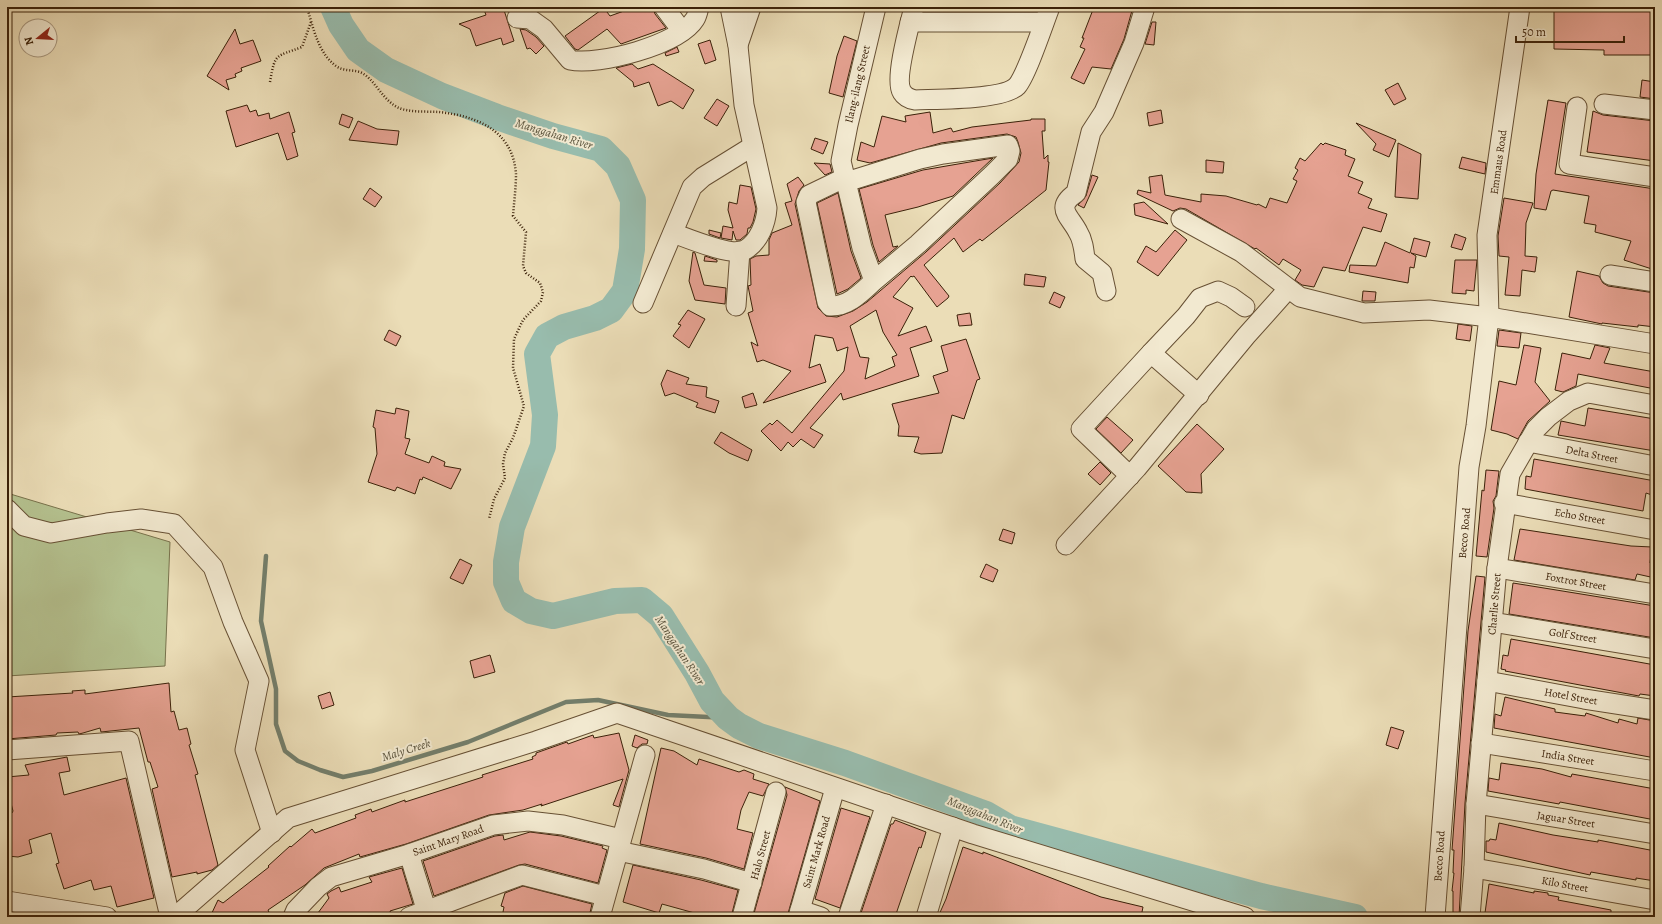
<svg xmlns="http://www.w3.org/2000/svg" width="1662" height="924" font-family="Alegreya,serif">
  <rect width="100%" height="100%" fill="#ebddb7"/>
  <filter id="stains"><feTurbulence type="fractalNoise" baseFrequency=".005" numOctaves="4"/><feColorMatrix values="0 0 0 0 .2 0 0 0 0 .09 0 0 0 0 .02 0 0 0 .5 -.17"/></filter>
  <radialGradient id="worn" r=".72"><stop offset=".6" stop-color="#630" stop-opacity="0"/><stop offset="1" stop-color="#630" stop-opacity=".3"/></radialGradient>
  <polygon fill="#b5c290" stroke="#78724c" points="7,493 170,542 165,666 7,676"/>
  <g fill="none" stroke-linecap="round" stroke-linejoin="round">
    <polyline stroke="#737e6b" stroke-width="4.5" points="266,556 261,621 276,689 276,724 285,751 298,761 320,770 343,777 372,771 468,742 566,702 598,700 668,715 728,718"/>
    <polyline stroke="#98bcad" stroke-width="26" points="333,7 341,25 358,50 386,70 442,96 497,117 553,136 601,149 618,166 633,200 632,249 625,291 611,310 595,318 564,327 547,336 537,354 545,415 543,446 512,527 506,562 506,582 514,601 531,611 553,616 615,601 642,600 661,616 697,673 712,701 728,718 739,726 759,736 845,763 986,814 1010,828 1261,896 1355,917"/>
  </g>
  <g fill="#e6a292" stroke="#3b2109" fill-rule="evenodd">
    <polygon points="483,7 503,7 514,41 503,45 501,38 476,46 470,29 459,24 486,15"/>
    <polygon points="635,7 653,7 655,14 666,28 621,44 607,29 578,50 575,49 565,36 604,8 610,16"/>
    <polygon points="1094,7 1133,7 1124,39 1111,69 1092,67 1084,84 1071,78 1085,49 1080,47 1084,38 1082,38"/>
    <polygon points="1554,7 1655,7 1655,55 1604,55 1604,50 1554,49"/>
    <polygon points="1152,22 1156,22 1154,45 1145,44"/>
    <polygon points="235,29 240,44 253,40 261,61 241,68 242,71 235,74 236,77 226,80 229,90 207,76"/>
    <polygon points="520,29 526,30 536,37 544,46 536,54 530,48 527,49"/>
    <polygon points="844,36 857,41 843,97 829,93 837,56"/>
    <polygon points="710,40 716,60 705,64 698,44"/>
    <polygon points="677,47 679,52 666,56 665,53"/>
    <polygon points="632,64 638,69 653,64 694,90 683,109 671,101 658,106 649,82 634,87 633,82 616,68"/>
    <polygon points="1642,80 1655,82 1655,99 1640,97"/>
    <polygon points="1398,83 1406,99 1394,105 1385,90"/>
    <polygon points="717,99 729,106 717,126 704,118"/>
    <polygon points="1548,100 1566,103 1555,174 1655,189 1655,270 1624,260 1631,241 1595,232 1596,225 1584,223 1589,196 1553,190 1551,191 1546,210 1534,208 1536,174"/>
    <polygon points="247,105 250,112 256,110 258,116 269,113 270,119 289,112 295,132 292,133 298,156 287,160 278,133 236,147 226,111"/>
    <polygon points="1161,110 1163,123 1149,126 1147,113"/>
    <polygon points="1593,111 1603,115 1655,121 1655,161 1587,152"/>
    <path d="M930 112 933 133 951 128 953 132 972 127 1031 120V119H1045V131H1042L1044 159 1048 155V162H1049L1046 190 982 241 980 239 963 252 954 238 924 265 949 296 948 298 937 307 914 276 912 277 911 276 893 297 913 308 898 336 926 326 932 341 910 348 919 376 843 400 841 393 810 428 823 435 814 448 801 439 793 447 788 442 781 451 761 431 770 423 772 425 777 420 792 433 844 371 848 347 837 351 833 338 815 335 809 368 820 364 826 382 763 403 791 371 763 360 757 362 751 342 758 346 748 313 753 311 748 286 751 285 750 259 756 256 769 255V240L772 233 792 225 785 203 792 201 787 184 798 177 804 185 799 191 795 204 818 308 826 316 837 317 853 311 867 302 926 252 1000 183 1019 162 1021 153 1018 142 1016 137 1007 134 941 143 870 163 857 160 861 142 874 147 882 116 906 122 905 116ZM876 310 883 332 897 355 892 357 895 366 865 379 869 358 860 357 850 326Z"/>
    <polygon points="342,114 353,118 349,128 339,124"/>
    <polygon points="358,121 377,129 399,131 397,145 349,140"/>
    <polygon points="1356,123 1396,140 1389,157 1373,150 1376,144"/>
    <polygon points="815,138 828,142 823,154 811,149"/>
    <polygon points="1321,143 1323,145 1325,143 1346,150 1345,155 1355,159 1348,176 1363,182 1358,193 1372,199 1368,208 1387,214 1381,232 1363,227 1345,271 1323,267 1314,287 1302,285 1295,280 1301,270 1283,259 1279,265 1256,248 1255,249 1186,209 1180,208 1173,211 1137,194 1138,190 1151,193 1149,177 1162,175 1165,195 1201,202 1201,194 1226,196 1257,205 1258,204 1266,208 1270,198 1287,203 1297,181 1293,179 1298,170 1295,168 1300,158 1305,161"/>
    <polygon points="1398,143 1421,154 1418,199 1395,197"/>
    <polygon points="1462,157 1486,163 1485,174 1459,168"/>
    <polygon points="993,158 953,196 918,207 885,215 893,247 898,246 879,262 873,245 859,189 923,170"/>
    <polygon points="1206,160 1224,162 1223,173 1206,172"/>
    <polygon points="814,163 830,164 832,172 825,175"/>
    <polygon points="1092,175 1098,177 1084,208 1078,205 1086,196"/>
    <polygon points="740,185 751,187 756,209 753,222 750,228 748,228 747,234 740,240 736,240 733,231 732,240 721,238 723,226 733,228 728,210 729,202 737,204"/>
    <polygon points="370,188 382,197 375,207 363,199"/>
    <polygon points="838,193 851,251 861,278 848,289 837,294 817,203"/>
    <polygon points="1504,198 1533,203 1526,223 1525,256 1537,257 1535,272 1522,270 1520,296 1505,295 1509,257 1499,256 1498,236"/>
    <polygon points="1144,202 1168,224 1135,215 1134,204"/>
    <polygon points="709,230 721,233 720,238 709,234"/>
    <polygon points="1175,230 1187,240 1158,276 1137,262 1146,246 1156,252"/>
    <polygon points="1455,234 1466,238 1462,250 1451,247"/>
    <polygon points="1414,238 1430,242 1426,257 1411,253 1416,256 1414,268 1410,267 1408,283 1349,272 1350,265 1376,266 1385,242 1410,253"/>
    <polygon points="693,252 695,253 704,285 726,288 725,304 695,300 689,281"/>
    <polygon points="705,256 717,260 717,262 704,261"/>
    <polygon points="1455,260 1477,260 1474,291 1466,290 1466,294 1452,293"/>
    <polygon points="1577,271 1599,276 1603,283 1608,286 1655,293 1655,327 1638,325 1638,327 1602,323 1602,324 1569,317"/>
    <polygon points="1025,274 1046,277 1044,287 1024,285"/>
    <polygon points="1363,291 1376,292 1375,301 1362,301"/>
    <polygon points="1054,292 1065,297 1060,308 1049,303"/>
    <polygon points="688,310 705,319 689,348 673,336 681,325 678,324"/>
    <polygon points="970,313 972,325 959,326 957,315"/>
    <polygon points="1458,324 1472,326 1470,341 1456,339"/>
    <polygon points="389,330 401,336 396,346 384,340"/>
    <polygon points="1499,330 1521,333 1519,348 1497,346"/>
    <polygon points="966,339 980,379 977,380 964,419 952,415 942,453 921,454 914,452 919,437 898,436 899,426 892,404 939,393 933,376 948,371 941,346"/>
    <polygon points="1524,345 1541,348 1535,382 1550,401 1528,421 1518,439 1507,434 1491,430 1499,381 1516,385"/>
    <polygon points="1595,345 1610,348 1604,363 1655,372 1655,389 1578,374 1576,386 1563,392 1555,390 1562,353 1590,359"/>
    <polygon points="667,370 689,378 686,384 707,387 706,397 719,401 715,413 696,407 698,403 674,393 665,396 661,384"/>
    <polygon points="753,393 757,405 745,408 742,397"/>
    <polygon points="396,408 409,411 405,438 410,439 405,454 429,463 432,456 445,462 444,466 461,469 451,489 423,477 422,480 420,479 415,494 397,487 395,491 368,482 377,454 375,428 373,427 376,410 395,414"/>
    <polygon points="1588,408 1655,419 1655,451 1558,435 1561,421 1585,426"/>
    <polygon points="1107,417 1133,440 1121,453 1096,429"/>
    <polygon points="1197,424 1224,449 1201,474 1202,493 1186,492 1158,466"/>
    <polygon points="721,432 752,450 748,461 729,453 714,443"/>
    <polygon points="1534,459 1655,481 1652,495 1646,493 1643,511 1525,489 1526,476 1531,477"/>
    <polygon points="1100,462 1111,473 1100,485 1088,474"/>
    <polygon points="1486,470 1499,471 1496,496 1493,501 1494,508 1487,557 1476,556 1482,490 1484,491"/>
    <polygon points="1003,529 1015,533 1012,544 999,540"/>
    <polygon points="1520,529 1631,546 1652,547 1650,563 1655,564 1655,578 1637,574 1635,580 1514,560"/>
    <polygon points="460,559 472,565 463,584 450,578"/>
    <polygon points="986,564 998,570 993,582 980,577"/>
    <polygon points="1476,576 1485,577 1465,803 1459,917 1453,917 1453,891 1452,891 1454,873 1453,873 1454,850 1452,850 1468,631"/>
    <polygon points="1513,583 1655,606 1655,638 1509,614"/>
    <polygon points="1511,639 1655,665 1655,696 1640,694 1639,696 1505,671 1506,670 1501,669 1503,655 1508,656"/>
    <polygon points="490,655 495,672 474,678 470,661"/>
    <polygon points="169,683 171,712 174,711 179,730 187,728 191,744 189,745 198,774 195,775 218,865 212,870 197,874 197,872 172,877 152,789 158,787 150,762 148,762 139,728 101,732 100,728 83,733 79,734 78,732 57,733 56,735 7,739 7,697 73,693 72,691 85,690 85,694"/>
    <polygon points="330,692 334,705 322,709 318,696"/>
    <polygon points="1505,697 1555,709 1555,712 1585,716 1586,713 1618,723 1619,719 1637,724 1638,718 1655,721 1655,758 1494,728 1495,714 1501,716"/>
    <polygon points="1391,727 1404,731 1398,749 1386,745"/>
    <polygon points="619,733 629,770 619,807 613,805 623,779 541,806 542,804 523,810 489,815 406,844 360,857 359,854 324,868 305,885 268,910 271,917 210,917 218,900 223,903 269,867 268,866 290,846 291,847 312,829 315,833 356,818 355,815 371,809 372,812 405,800 405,802 483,777 482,775 533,759 532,757 536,755 536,753 567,742 568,744 593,735 594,738"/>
    <polygon points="635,735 648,740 647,744 642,744 637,748 632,746"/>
    <polygon points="661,748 674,751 697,765 699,759 739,772 744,770 754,774 753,779 769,784 763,796 749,792 741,810 737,829 753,833 744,869 706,858 640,844"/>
    <polygon points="67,757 70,771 59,773 64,795 126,778 154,898 117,907 111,886 94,890 91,880 64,889 56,864 59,863 51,833 29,840 32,853 18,857 7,856 7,813 12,813 13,811 7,788 7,777 29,775 25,765"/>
    <polygon points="1501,763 1542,769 1571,777 1572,774 1655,789 1655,820 1560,802 1559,804 1488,791 1489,778 1499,780"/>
    <polygon points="785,787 820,801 787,917 753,917 787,795"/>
    <polygon points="841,808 870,817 840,908 815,899"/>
    <polygon points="895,820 926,832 921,848 919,847 895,917 874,917 861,913 891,824 893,824"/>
    <polygon points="1499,823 1553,835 1598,842 1598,840 1655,851 1655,881 1636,878 1636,880 1591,872 1590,875 1486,852 1486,841 1489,841 1490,839 1496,840"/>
    <polygon points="530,832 561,836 603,846 602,848 607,850 598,883 525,864 519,865 434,896 423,861 495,836 503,835 504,840"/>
    <polygon points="963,847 983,854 983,852 1101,897 1143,907 1141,917 938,917 946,899"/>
    <polygon points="633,865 701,880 738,890 731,917 709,917 662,904 659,913 623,902"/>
    <polygon points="402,868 413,904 390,911 392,917 315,917 329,898 327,894 331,891 339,887 341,892 372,882 369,877"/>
    <polygon points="1489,884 1534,893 1534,891 1548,893 1548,895 1559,897 1558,900 1611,910 1611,917 1572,917 1557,913 1556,917 1508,917 1485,913"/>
    <polygon points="523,886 592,904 589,917 502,917 504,907 501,906 505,893"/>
  </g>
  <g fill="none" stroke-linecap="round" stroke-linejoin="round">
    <g stroke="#675034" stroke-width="21">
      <g id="minor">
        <polyline points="664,7 682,31"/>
        <path d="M914 7C910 23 894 80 902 92 905 97 910 99 915 100 935 99 1004 100 1017 86 1027 74 1043 25 1050 7"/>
        <path d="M517 18 530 19 544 29 570 60C598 66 679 45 695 19 697 16 698 11 699 7"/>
        <polyline points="910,22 1044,22"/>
        <polyline points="738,45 751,7"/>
        <polyline points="1604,104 1655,110"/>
        <polyline points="1577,107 1569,164 1655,177"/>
        <polyline points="1181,219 1241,252 1300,297 1364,313 1429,310 1489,317 1487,235 1520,7"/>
        <path d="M673 233C687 238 732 257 745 250 759 242 766 223 767 208L744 105 738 46 730 7"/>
        <polyline points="1610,275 1655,282"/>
        <path d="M874 281C862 292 848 307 830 306L827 302 806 202 809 195 840 180 846 182 920 159 943 154 1008 145 1010 151 1008 159 992 175 918 244 874 281 862 248 841 161 848 125 876 7"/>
        <path d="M1106 291 1102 273 1085 259C1084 250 1083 240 1078 232 1070 216 1054 208 1076 193L1091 132 1104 112 1134 43 1145 7"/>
        <polyline points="643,303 692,187 703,177 753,146"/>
        <polyline points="736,306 740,251"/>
        <polyline points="1151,353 1186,316 1200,298 1218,291 1231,297 1245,307"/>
        <polyline points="1528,442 1655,466"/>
        <polyline points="1130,476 1081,429 1151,353 1199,395"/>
        <polyline points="1504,503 1655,530"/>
        <polyline points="7,509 24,526 51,533 107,523 141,519 174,524 213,567 233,622 259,681 245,750 272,833"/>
        <polyline points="1066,545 1137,468 1246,336 1288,289"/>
        <polyline points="1497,568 1655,594"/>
        <polyline points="1492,622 1655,649"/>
        <polyline points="1487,681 1584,699 1655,710"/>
        <polyline points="1481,743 1655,771"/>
        <polyline points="7,750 129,741 170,917"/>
        <polyline points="1476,804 1655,834"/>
        <polyline points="618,851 704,869 752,883"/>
        <polyline points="409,854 427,912"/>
        <polyline points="1474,868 1655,900"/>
        <polyline points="7,901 107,917"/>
        <polyline points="800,910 821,917"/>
        <polyline points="175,917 288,818 536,741 617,713 973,834 1245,917"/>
        <polyline points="293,917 296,910 318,887 331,877 409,854 493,825 528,821 563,825 621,839"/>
        <polyline points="409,917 522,875 605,896"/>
        <polyline points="600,917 645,755"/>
        <polyline points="742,917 776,792"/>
        <polyline points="798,917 835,788"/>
        <polyline points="848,917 886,804"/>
        <polyline points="926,917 953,827"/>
        <polyline points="1435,917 1469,467 1476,426 1489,317 1655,344"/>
        <polyline points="1470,917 1474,868 1476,804 1497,568 1510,474 1536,429 1548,417 1569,401 1588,393 1655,405"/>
      </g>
    </g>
    <g stroke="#3b2109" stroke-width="2.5" stroke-dasharray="1 2" stroke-linecap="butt">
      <path d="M307 7C313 27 318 53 336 66 344 72 354 69 362 73 375 80 382 99 397 107 409 113 425 111 439 112 476 116 513 130 516 174 516 188 514 202 513 216L526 232 523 266 526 273 540 283 543 292 541 301 523 320 514 339 513 368 524 406 513 438 505 453 503 464 505 478 494 499 489 519"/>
      <path d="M270 82C275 52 276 57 302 47L311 22"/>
    </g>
    <use href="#minor" stroke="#f2e9d0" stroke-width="19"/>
  </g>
  <g text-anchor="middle" stroke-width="4" stroke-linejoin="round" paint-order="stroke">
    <g font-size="11" fill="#3b2109" stroke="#f2e9d0">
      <text transform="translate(857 84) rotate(-77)" y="4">Ilang-ilang Street</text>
      <text transform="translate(1498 162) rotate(-82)" y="4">Emmaus Road</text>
      <text transform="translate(1592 454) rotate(11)" y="4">Delta Street</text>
      <text transform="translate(1580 516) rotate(10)" y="4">Echo Street</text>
      <text transform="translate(1464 533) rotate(-85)" y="4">Becco Road</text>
      <text transform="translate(1576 581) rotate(10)" y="4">Foxtrot Street</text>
      <text transform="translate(1494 604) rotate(-85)" y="4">Charlie Street</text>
      <text transform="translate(1573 635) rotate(9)" y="4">Golf Street</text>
      <text transform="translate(1571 696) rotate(10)" y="4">Hotel Street</text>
      <text transform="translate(1568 757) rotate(9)" y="4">India Street</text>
      <text transform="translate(1566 819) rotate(9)" y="4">Jaguar Street</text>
      <text transform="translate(448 840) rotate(-19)" y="4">Saint Mary Road</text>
      <text transform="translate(816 852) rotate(-74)" y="4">Saint Mark Road</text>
      <text transform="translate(760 855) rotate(-75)" y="4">Halo Street</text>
      <text transform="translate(1439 856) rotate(-86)" y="4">Becco Road</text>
      <text transform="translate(1565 884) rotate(10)" y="4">Kilo Street</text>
    </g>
    <g font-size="12" font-style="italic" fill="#57503a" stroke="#f2e9d0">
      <text transform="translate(554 134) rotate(17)" y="4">Manggahan River</text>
      <text transform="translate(680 650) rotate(57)" y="4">Manggahan River</text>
      <text transform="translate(406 750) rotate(-17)" y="4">Maly Creek</text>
      <text transform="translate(985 815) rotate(22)" y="4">Manggahan River</text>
    </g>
  </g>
  <rect width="1662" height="924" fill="none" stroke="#ebddb7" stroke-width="24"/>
  <rect x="8" y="8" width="1646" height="908" fill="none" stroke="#3b2109" stroke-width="2"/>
  <rect x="12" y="12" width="1638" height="900" fill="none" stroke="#3b2109"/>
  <g transform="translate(38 38) rotate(252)"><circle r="19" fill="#f2e9d0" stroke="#a99980"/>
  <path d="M0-3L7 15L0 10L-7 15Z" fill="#8f2418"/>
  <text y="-6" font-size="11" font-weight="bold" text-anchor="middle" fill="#3b2109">N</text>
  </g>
  <path d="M1516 36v6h108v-6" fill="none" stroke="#3b2109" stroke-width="2"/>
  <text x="1522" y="36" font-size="12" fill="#3b2109" stroke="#f2e9d0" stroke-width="3" paint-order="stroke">50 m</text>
  <rect width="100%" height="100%" filter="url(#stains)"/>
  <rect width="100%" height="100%" fill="url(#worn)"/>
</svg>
